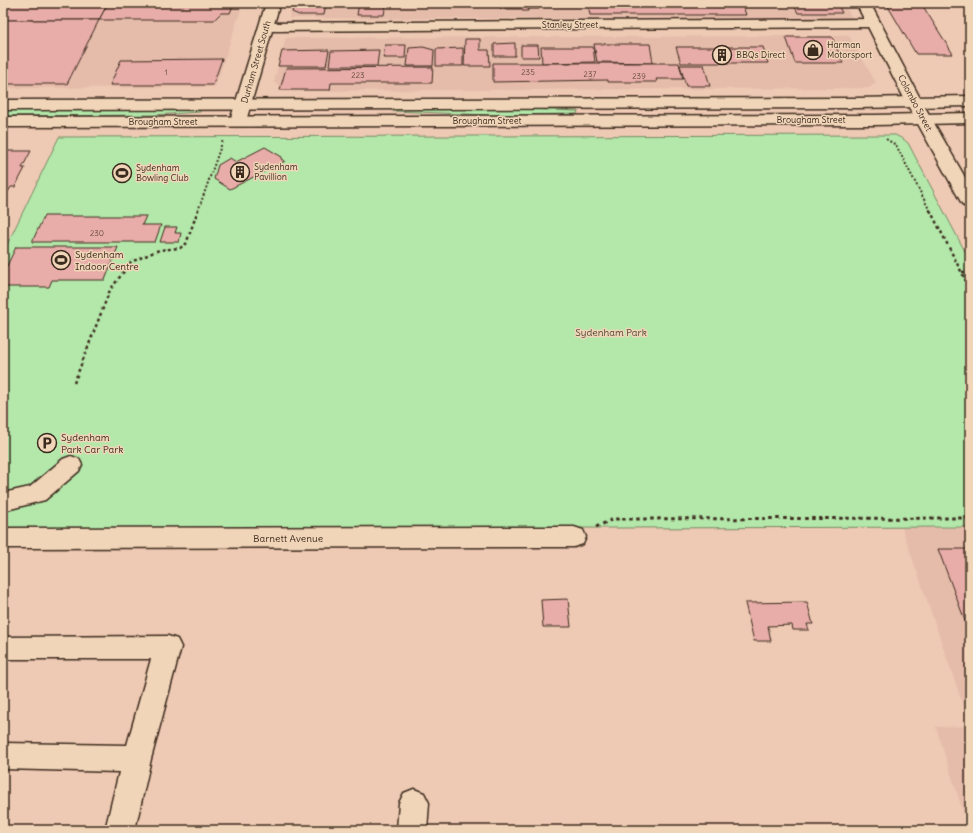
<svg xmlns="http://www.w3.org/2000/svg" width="973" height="833" font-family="Delius,sans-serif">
  <rect width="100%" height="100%" fill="#eec9b3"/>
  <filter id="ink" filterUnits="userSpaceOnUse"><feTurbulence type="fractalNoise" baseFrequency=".025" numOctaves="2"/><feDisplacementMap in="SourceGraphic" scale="8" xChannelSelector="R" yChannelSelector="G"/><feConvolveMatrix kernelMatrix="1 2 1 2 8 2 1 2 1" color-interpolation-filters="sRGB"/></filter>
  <g filter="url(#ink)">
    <g fill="#e5bbaa">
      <polygon points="3,3 243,3 215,87 3,88"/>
      <polygon points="292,3 844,3 852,19 289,18"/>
      <polygon points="849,36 876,83 869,88 286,91 274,82 286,38"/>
      <polygon points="902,528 970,528 970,725"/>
      <polygon points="970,726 970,830 969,830 936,727"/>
    </g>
    <g fill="#b3e8aa" stroke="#778964">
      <polygon points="501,108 578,111 577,114 489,115 392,111 392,109"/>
      <polygon points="3,110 201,110 200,112 153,115 3,116"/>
      <polygon points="895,135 903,139 908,143 970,261 970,527 611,528 3,528 3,253 59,137"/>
    </g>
    <g fill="#e8ada8" stroke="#3b2a1e">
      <polygon points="3,3 108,3 99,20 3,20"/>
      <polygon points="108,3 234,3 230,13 221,13 214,20 99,20"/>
      <polygon points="294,3 326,3 324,15 299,15 292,12"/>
      <polygon points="359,3 386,3 384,15 357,15"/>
      <polygon points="501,3 538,3 539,9 528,9 528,11 522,11 522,9 501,9"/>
      <polygon points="588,3 742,3 746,15 590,15"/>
      <polygon points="793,3 837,3 842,13 798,13"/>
      <polygon points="886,3 921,3 953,54 916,54"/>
      <polygon points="3,20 99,20 67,84 3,84"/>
      <polygon points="786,37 832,37 843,63 795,63"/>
      <polygon points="465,39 480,39 480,50 489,50 490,66 464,66"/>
      <polygon points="515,43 515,56 494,56 494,44"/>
      <polygon points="594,44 650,44 653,63 597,62"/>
      <polygon points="385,45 406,45 405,58 383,58"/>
      <polygon points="521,45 538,45 539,57 521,57"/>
      <polygon points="423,47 434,50 433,66 407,66 409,48"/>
      <polygon points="541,47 593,47 595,62 542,63"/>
      <polygon points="676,47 763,47 768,63 681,63"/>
      <polygon points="463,48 463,66 436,66 436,49"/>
      <polygon points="329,50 326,66 278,66 282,51"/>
      <polygon points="379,50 377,66 329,66 331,51"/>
      <polygon points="222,59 213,85 110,85 121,60"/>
      <polygon points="493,63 679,63 683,79 656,79 657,82 608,82 608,80 493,82"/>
      <polygon points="680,65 704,65 710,86 686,86"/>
      <polygon points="433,67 432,83 331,83 330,90 280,90 286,68"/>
      <polygon points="265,147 282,157 281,159 285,161 230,189 214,179 218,165 230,158 236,162"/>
      <polygon points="3,151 31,151 22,168 25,168 15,187 11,187 3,200"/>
      <polygon points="44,216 146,216 142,225 161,225 155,242 32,242"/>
      <polygon points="165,227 177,227 175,233 181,233 179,242 160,242"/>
      <polygon points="16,247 118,247 105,280 52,280 49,287 3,287 3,274"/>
      <polygon points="938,549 970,549 970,634"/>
      <polygon points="568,599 571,627 543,627 541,600"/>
      <polygon points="807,602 813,624 807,624 809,630 793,630 792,625 768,626 771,641 754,641 745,603"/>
    </g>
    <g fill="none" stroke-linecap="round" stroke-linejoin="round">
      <g stroke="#3b2a1e" stroke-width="3">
        <g id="minor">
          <polygon points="873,19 878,20 880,23 878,26 873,27 266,31 261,30 259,27 261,24 266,23"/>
          <polygon points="71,456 79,459 82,465 79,471 45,500 3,511 3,493 30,487 63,459"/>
          <polygon points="574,527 583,530 586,537 583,544 574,547 3,548 3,528"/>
          <polygon points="168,636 177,639 181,647 151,759 135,830 105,830 119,772 3,769 3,743 127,745 151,659 3,659 3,637"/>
          <polygon points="414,789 424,793 429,803 427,830 397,830 399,803 404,793"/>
        </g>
      </g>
      <g stroke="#3b2a1e" stroke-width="3">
        <g id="major">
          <polygon points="266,3 280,3 246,121 244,124 238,126 232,124 230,121"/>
          <polygon points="856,3 870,3 922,102 970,186 970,207 964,206 961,202 906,102"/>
        </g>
      </g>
      <g stroke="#3b2a1e" stroke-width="3">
        <g id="highway">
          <polygon points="970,96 970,106 857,108 3,110 3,100 857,98"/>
          <polygon points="970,113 970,123 875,125 3,127 3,117 875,115"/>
        </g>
      </g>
      <g stroke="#3b2a1e" stroke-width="2" stroke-dasharray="2 2" stroke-linecap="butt">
        <polyline points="886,139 896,145 930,211"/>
        <polyline points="198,211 223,140"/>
      </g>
      <g stroke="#3b2a1e" stroke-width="2.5" stroke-dasharray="3 3" stroke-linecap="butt">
        <polyline points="930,210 970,289"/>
        <polyline points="962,272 970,272"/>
        <polyline points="74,383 110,290 131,262 159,250 180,248 186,244 198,210"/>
      </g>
      <polyline stroke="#3b2a1e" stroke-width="3" stroke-dasharray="3.5 3.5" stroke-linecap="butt" points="596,527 613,519 970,518"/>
      <use href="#minor" fill="#f1d5b8" fill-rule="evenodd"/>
      <use href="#major" fill="#f1d5b8" fill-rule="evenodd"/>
      <use href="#highway" fill="#f1d5b8" fill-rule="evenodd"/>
    </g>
  </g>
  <defs>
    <g id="shop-ring" transform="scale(1)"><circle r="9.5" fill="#f1d5b8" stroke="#3b2a1e" stroke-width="1.5"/><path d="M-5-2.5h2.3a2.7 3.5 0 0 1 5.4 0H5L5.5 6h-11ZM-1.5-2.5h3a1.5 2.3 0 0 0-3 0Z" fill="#3b2a1e"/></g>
    <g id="building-ring" transform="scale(1)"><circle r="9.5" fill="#f1d5b8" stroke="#3b2a1e" stroke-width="1.5"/><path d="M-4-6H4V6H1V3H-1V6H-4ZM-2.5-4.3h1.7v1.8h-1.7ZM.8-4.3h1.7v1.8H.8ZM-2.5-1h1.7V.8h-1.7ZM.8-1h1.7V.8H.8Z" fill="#3b2a1e"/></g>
    <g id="stadium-ring" transform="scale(1)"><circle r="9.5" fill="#f1d5b8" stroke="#3b2a1e" stroke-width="1.5"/><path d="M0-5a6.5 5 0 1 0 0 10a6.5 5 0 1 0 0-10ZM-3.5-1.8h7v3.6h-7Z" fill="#3b2a1e"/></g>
    <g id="parking-ring" transform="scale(1)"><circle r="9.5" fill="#f1d5b8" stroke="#3b2a1e" stroke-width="1.5"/><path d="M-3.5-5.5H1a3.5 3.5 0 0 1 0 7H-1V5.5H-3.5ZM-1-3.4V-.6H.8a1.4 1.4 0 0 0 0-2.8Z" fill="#3b2a1e"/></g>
  </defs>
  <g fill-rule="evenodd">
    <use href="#shop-ring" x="813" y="50"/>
    <use href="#building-ring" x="722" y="55"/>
    <use href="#building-ring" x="240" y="172"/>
    <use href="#stadium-ring" x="122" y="173"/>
    <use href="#stadium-ring" x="61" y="260"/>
    <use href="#parking-ring" x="47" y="443"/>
  </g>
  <g text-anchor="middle" stroke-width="3" stroke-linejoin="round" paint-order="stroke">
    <g font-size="8" fill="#664b40">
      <text x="166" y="75">1</text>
      <text x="528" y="75">235</text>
      <text x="590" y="77">237</text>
      <text x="358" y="78">223</text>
      <text x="639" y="79">239</text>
      <text x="97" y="236">230</text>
    </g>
    <g font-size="9" fill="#3b2a1e" stroke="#f1d5b8">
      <text x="570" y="28">Stanley Street</text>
      <text transform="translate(256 62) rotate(-74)" y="3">Durham Street South</text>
      <text transform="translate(915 103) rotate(62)" y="3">Colombo Street</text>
      <text x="811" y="123">Brougham Street</text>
      <text x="487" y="124">Brougham Street</text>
      <text x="163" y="125">Brougham Street</text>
    </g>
    <g font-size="9" fill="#3b2a1e" stroke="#f1d5b8" text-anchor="start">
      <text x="827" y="48">Harman<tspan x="827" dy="10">Motorsport</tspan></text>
      <text x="736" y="58">BBQs Direct</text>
      <text x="254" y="170">Sydenham<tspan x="254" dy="10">Pavillion</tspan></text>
      <text x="136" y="171">Sydenham<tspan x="136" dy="10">Bowling Club</tspan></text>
    </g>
    <g font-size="10" fill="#3b2a1e" stroke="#f1d5b8" text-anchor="start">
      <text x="75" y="258">Sydenham<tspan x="75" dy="12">Indoor Centre</tspan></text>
      <text x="61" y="441">Sydenham<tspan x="61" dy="12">Park Car Park</tspan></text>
    </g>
    <g font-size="10" fill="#4d4633" stroke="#f1d5b8">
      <text x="611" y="336">Sydenham Park</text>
    </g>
    <g font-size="10" fill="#3b2a1e" stroke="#f1d5b8">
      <text x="288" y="542">Barnett Avenue</text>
    </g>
  </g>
  <rect width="973" height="833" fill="none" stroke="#f1d5b8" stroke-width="16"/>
  <rect x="8" y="8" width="957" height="817" fill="none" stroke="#3b2a1e" stroke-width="1.5" filter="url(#ink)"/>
</svg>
